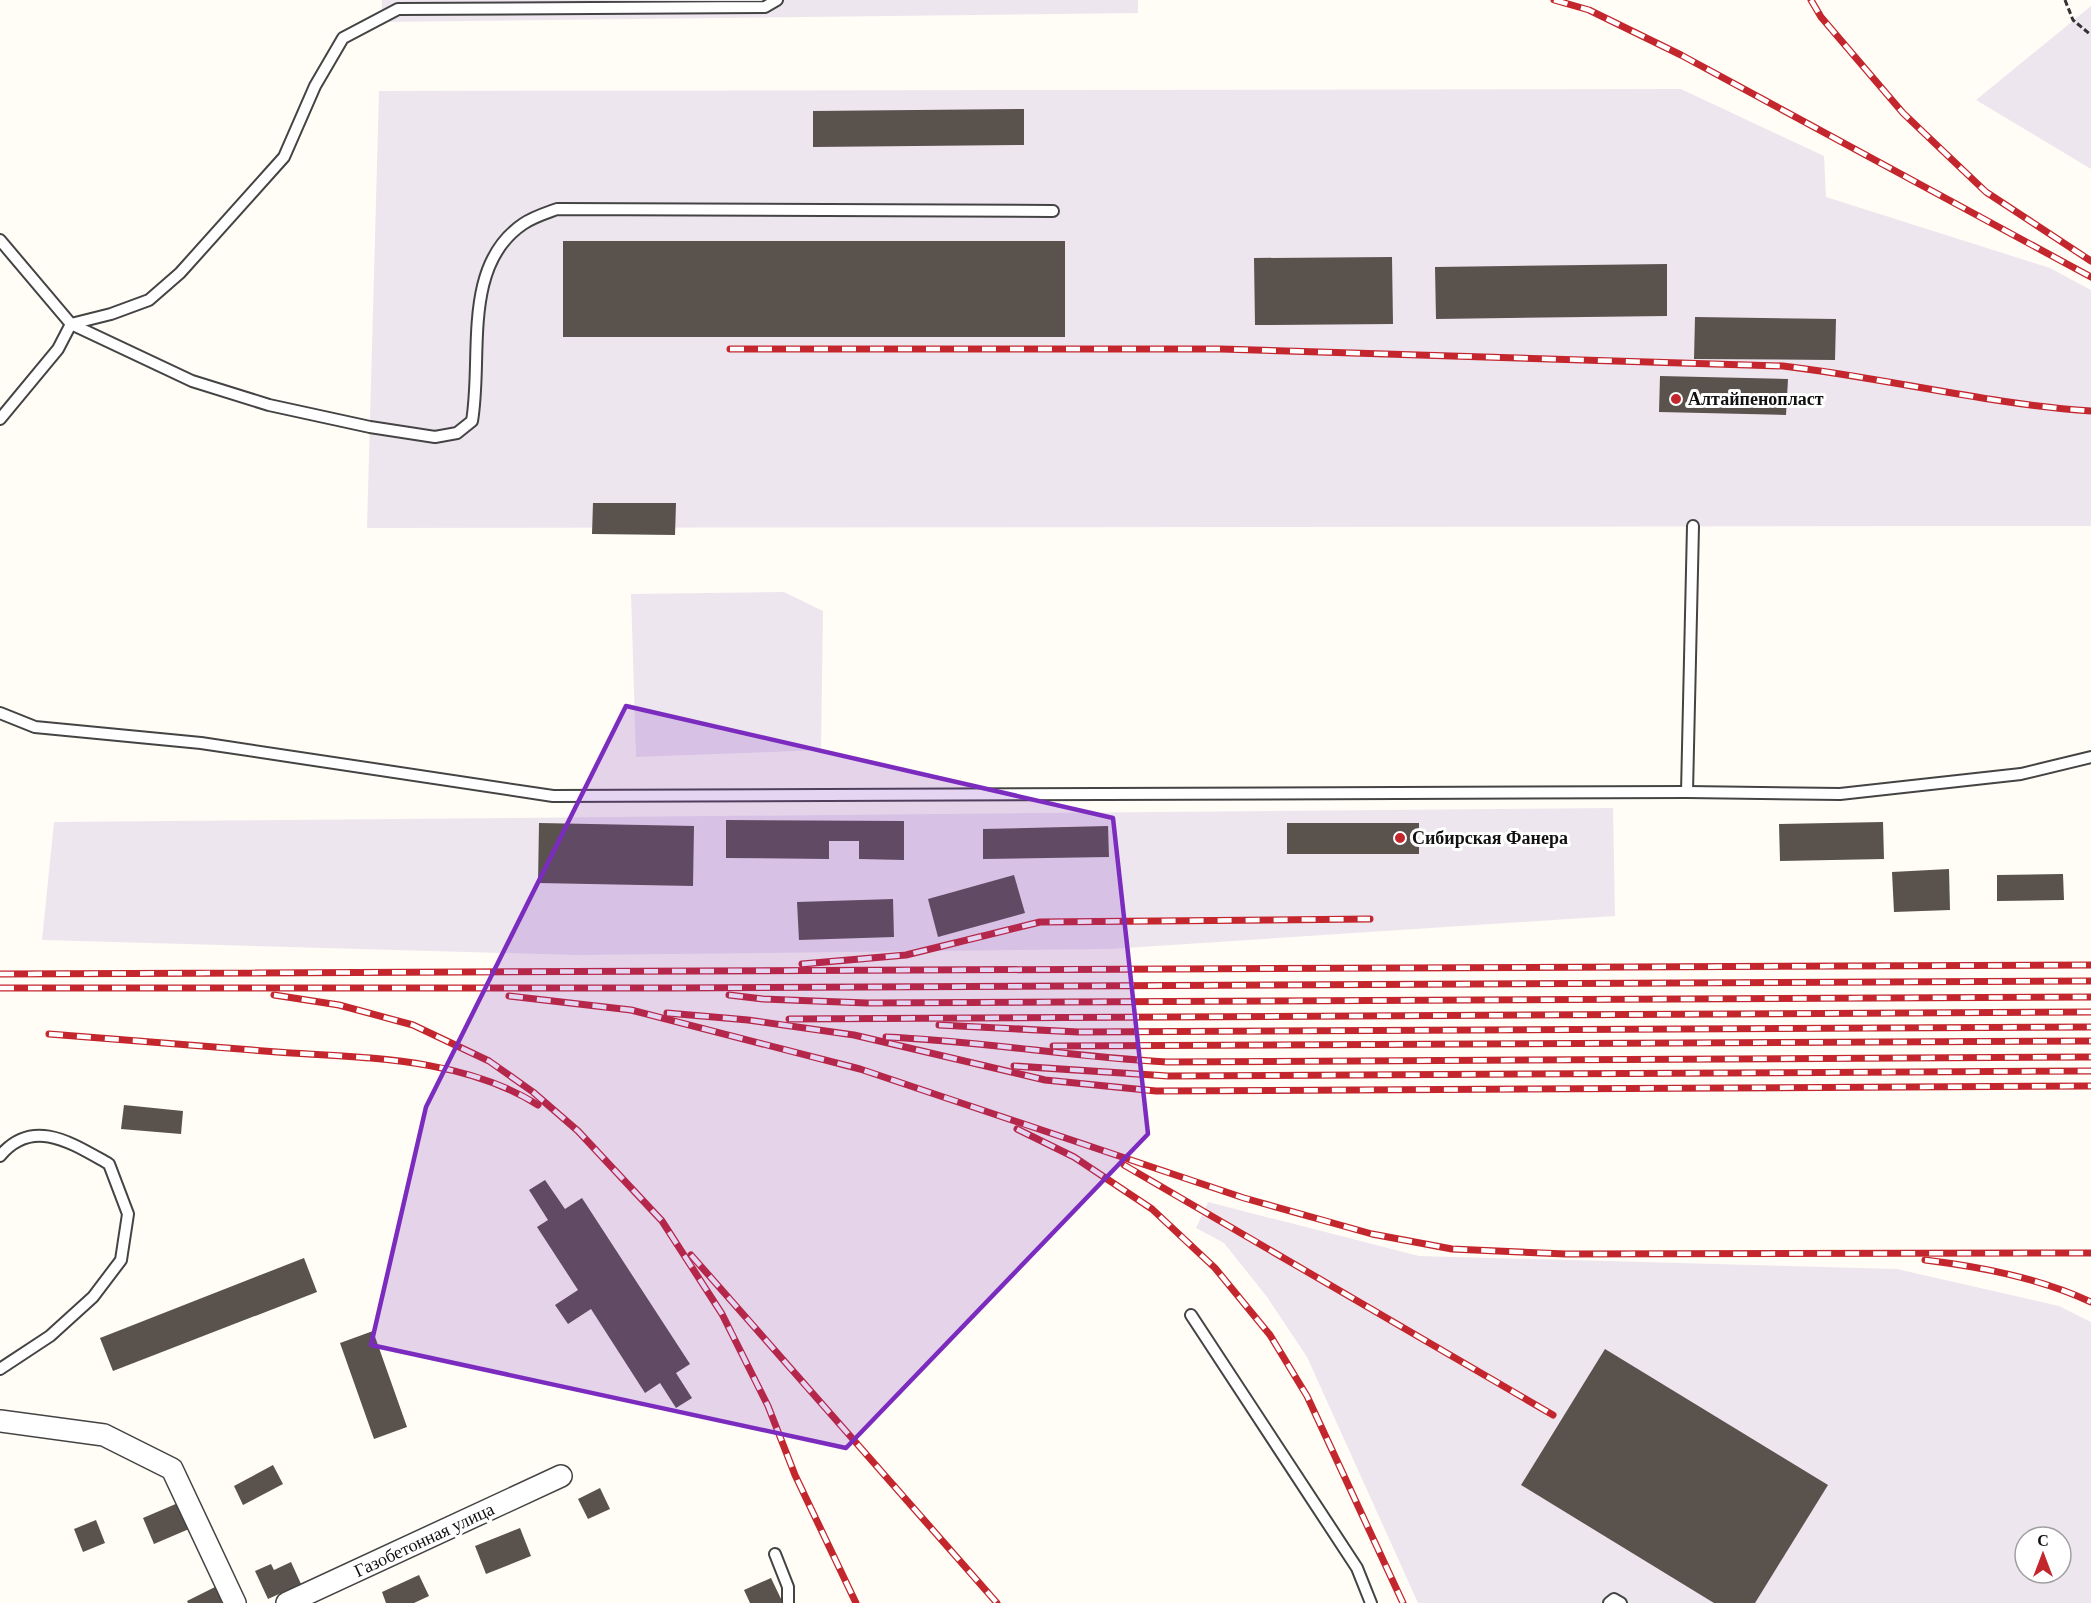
<svg xmlns="http://www.w3.org/2000/svg" width="2091" height="1603" font-family="'Times New Roman',serif">
  <rect width="100%" height="100%" fill="#fffdf5"/>
  <g fill="#eee6ef" fill-rule="evenodd">
    <polygon points="382,0 1138,0 1138,13 381,22"/>
    <polygon points="2091,6 2091,169 1976,100"/>
    <polygon points="1681,89 1824,156 1826,197 2050,268 2091,290 2091,526 367,528 379,91"/>
    <polygon points="784,592 823,611 821,750 636,757 631,594"/>
    <polygon points="1613,808 1615,916 1110,949 576,955 42,940 54,822"/>
    <path d="M1208 1202 1419 1256 1897 1269 2059 1306 2091 1322V1603H1418L1307 1357 1267 1297 1224 1243 1196 1228ZM2025 1537H2061V1573H2025Z"/>
  </g>
  <g fill="#5a524d">
    <polygon points="1024,109 1024,145 813,147 813,111"/>
    <rect x="563" y="241" width="502" height="96"/>
    <polygon points="1392,257 1393,324 1255,325 1254,258"/>
    <polygon points="1667,264 1667,316 1436,319 1435,267"/>
    <polygon points="1695,317 1836,319 1835,360 1694,359"/>
    <polygon points="1660,376 1788,379 1786,415 1659,412"/>
    <polygon points="593,503 676,503 675,535 592,534"/>
    <polygon points="726,820 904,821 904,860 859,859 859,841 829,841 829,859 726,858"/>
    <polygon points="1883,822 1884,859 1780,861 1779,824"/>
    <polygon points="539,823 694,826 693,886 538,883"/>
    <rect x="1287" y="823" width="132" height="31"/>
    <polygon points="1108,826 1109,857 983,859 983,829"/>
    <polygon points="1949,869 1950,910 1894,912 1892,872"/>
    <polygon points="2063,874 2064,900 1997,901 1997,875"/>
    <polygon points="1014,875 1025,913 938,937 928,899"/>
    <polygon points="893,899 894,937 799,940 797,902"/>
    <polygon points="124,1105 183,1111 181,1134 121,1129"/>
    <polygon points="545,1180 565,1209 582,1198 690,1364 676,1373 692,1398 676,1408 660,1383 645,1393 591,1309 568,1324 555,1305 578,1290 537,1227 548,1220 529,1190"/>
    <polygon points="304,1258 317,1292 113,1371 100,1338"/>
    <polygon points="373,1331 407,1427 374,1439 340,1343"/>
    <polygon points="1605,1349 1828,1485 1755,1603 1714,1603 1521,1485"/>
    <polygon points="273,1465 283,1484 243,1505 234,1486"/>
    <polygon points="600,1488 610,1509 588,1519 578,1499"/>
    <polygon points="178,1503 189,1529 154,1544 143,1518"/>
    <polygon points="96,1520 105,1543 83,1552 74,1529"/>
    <polygon points="520,1528 531,1556 486,1574 475,1546"/>
    <polygon points="291,1562 301,1584 268,1599 255,1571 271,1564 274,1570"/>
    <polygon points="419,1575 429,1596 414,1603 386,1603 382,1592"/>
    <polygon points="771,1578 783,1603 750,1603 744,1590"/>
    <polygon points="215,1587 224,1603 188,1603 187,1601"/>
  </g>
  <g fill="none" stroke-linecap="round" stroke-linejoin="round">
    <g stroke="#444" stroke-width="14">
      <g id="lane">
        <path d="M0 240 71 324 192 381 269 405 370 427 435 437 457 433 472 421C483 357 461 266 523 224 533 217 546 213 557 209L1053 211"/>
        <polyline points="0,419 58,349 71,324 111,314 149,300 180,273 284,157 315,86 343,38 398,9 765,7 777,0"/>
        <polyline points="0,713 35,727 201,743 553,796 1687,792 1840,794 2021,774 2091,757"/>
        <polyline points="1687,792 1693,526"/>
        <path d="M0 1156C33 1116 73 1144 109 1164L128 1214 121 1260 93 1297 50 1336 0 1369"/>
        <polyline points="1191,1315 1357,1568 1371,1603"/>
        <polyline points="775,1554 788,1587 788,1603"/>
        <polyline points="1609,1603 1614,1599 1621,1603"/>
      </g>
    </g>
    <g stroke="#444" stroke-width="24">
      <g id="street">
        <polyline points="0,1421 104,1435 172,1469 235,1603"/>
        <polyline points="287,1603 561,1476"/>
      </g>
    </g>
    <polyline stroke="#333" stroke-width="3" stroke-dasharray="6 3" stroke-linecap="butt" points="2065,0 2073,20 2091,35"/>
    <use href="#lane" stroke="#fff" stroke-width="10"/>
    <use href="#street" stroke="#fff" stroke-width="21"/>
    <g stroke="#c4262e" stroke-width="7">
      <g id="rail">
        <polyline points="1554,0 1589,10 1681,55 2091,277"/>
        <polyline points="1811,0 1821,17 1903,113 1986,192 2091,261"/>
        <path d="M730 349H1221L1783 366C1886 378 1987 404 2091 411"/>
        <polyline points="802,964 906,955 1040,922 1370,919"/>
        <polyline points="0,974 2091,965"/>
        <polyline points="0,988 674,988 2091,981"/>
        <polyline points="274,995 339,1005 413,1025 489,1061 533,1092 578,1131 662,1221 722,1314 768,1406 795,1475 856,1603"/>
        <polyline points="729,995 763,999 867,1003 2091,997"/>
        <polyline points="509,996 631,1010 860,1069 1244,1198 1372,1234 1452,1249 1566,1254 2091,1253"/>
        <polyline points="667,1013 748,1020 854,1035 1045,1080 1156,1091 2091,1086"/>
        <polyline points="789,1019 2091,1012"/>
        <polyline points="939,1025 1078,1032 2091,1027"/>
        <path d="M49 1034C125 1040 201 1046 277 1052 364 1058 462 1057 538 1105"/>
        <path d="M886 1037C980 1041 1073 1057 1167 1062L2091 1057"/>
        <polyline points="1053,1046 2091,1041"/>
        <polyline points="1014,1066 1168,1076 2091,1071"/>
        <polyline points="1017,1129 1074,1157 1152,1209 1215,1268 1270,1335 1307,1396 1403,1603"/>
        <polyline points="1124,1165 1553,1415"/>
        <polyline points="691,1255 997,1603"/>
        <path d="M1925 1260C1982 1267 2039 1278 2091 1302"/>
      </g>
    </g>
    <use href="#rail" stroke="#fff" stroke-width="4.5" stroke-dasharray="14" stroke-linecap="butt"/>
  </g>
  <path fill="#7b2cbf" fill-opacity="0.2" stroke="#7b2cbf" stroke-width="4.5" stroke-linejoin="round" d="M626 706 1113 818 1148 1134 846 1448 371 1345 426 1107Z"/>
  <g fill="#c4262e" stroke="#fff" stroke-width="2">
    <circle cx="1676" cy="399" r="6"/>
    <circle cx="1400" cy="838" r="6"/>
  </g>
  <g text-anchor="middle" stroke-width="6" stroke-linejoin="round" paint-order="stroke">
    <g font-size="18" font-weight="bold" fill="#111" stroke="#fff" text-anchor="start">
      <text x="1688" y="405">Алтайпенопласт</text>
      <text x="1412" y="844">Сибирская Фанера</text>
    </g>
    <g font-size="18" fill="#111" stroke="#fff">
      <text transform="translate(424 1540) rotate(-25)" y="6">Газобетонная улица</text>
    </g>
  </g>
  <g transform="translate(2043 1555)"><circle r="28" fill="#ffffff" stroke="#a0a0a0" stroke-width="1.5"/>
  <path d="M0-4.5L10 22L0 15L-10 22Z" fill="#c4262e"/>
  <text y="-9" font-size="16" font-weight="bold" text-anchor="middle" fill="#111111">С</text>
  </g>
</svg>
